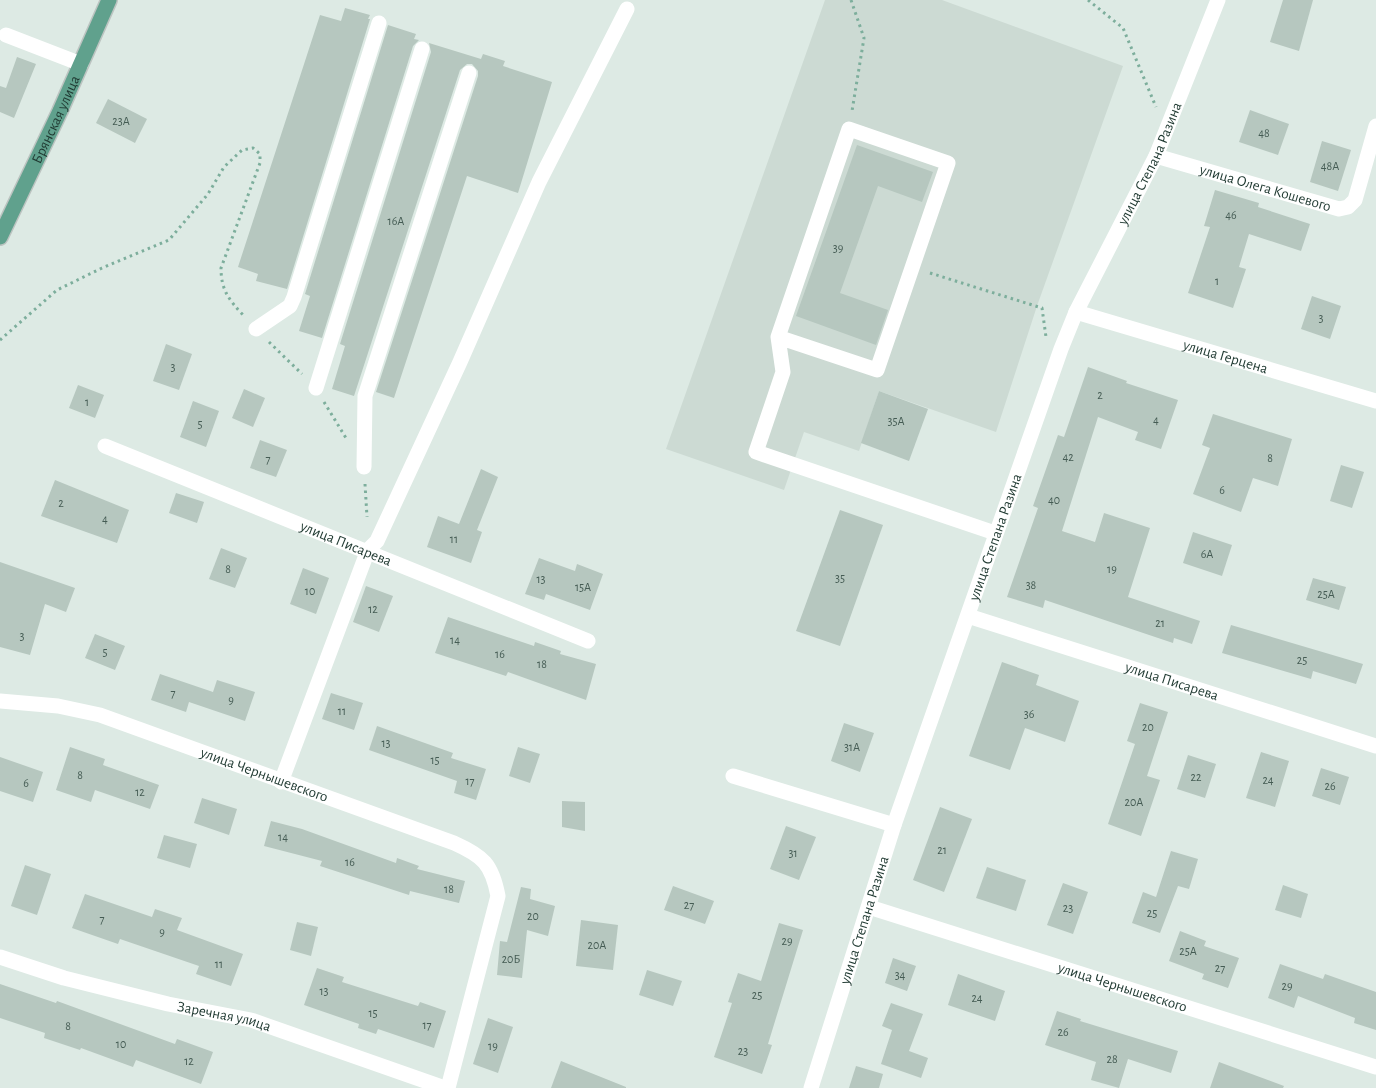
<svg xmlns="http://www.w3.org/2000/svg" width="1376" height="1088" font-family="'Alegreya Sans',sans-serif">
  <rect width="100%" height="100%" fill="#ddeae4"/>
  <polygon fill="#ccdad3" points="825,0 942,0 1123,66 1037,306 996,432 879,391 859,451 804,432 784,490 666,449"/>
  <g fill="#b6c7bf">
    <polygon points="1283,0 1313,0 1299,51 1270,42"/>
    <polygon points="345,8 370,15 368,19 370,19 287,289 256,281 258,274 238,267 320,15 341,21"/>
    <polygon points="388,25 416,34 414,39 419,40 413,46 322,338 299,331 310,296 305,294"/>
    <polygon points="429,43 481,59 483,54 505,61 503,66 552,82 518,193 467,176 394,398 376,392 478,76 478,71 472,64 467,64 460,70 354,396 332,389 345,346 340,344 431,52"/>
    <polygon points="17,57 36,64 14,118 0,112 0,86 6,88"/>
    <polygon points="108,99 147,119 135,143 96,123"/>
    <polygon points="1250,110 1289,124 1278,155 1239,142"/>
    <polygon points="1322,141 1351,150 1338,191 1310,182"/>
    <polygon points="857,145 933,172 922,202 878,186 840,293 888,310 876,345 796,316"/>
    <polygon points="1215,190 1259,203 1258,207 1310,224 1301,251 1249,234 1239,267 1246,269 1233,308 1188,293 1210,227 1204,226"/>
    <polygon points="1312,296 1341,306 1330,339 1301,329"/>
    <polygon points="166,344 192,354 179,390 153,381"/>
    <polygon points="1088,367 1127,381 1126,383 1178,400 1161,449 1135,440 1138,432 1098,417 1062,531 1095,542 1104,513 1150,528 1128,597 1200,621 1192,644 1174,638 1173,643 1045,600 1043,608 1007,597 1038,508 1033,506 1058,435 1064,437"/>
    <polygon points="78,385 104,395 95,418 69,408"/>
    <polygon points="244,389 265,398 253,427 232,418"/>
    <polygon points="879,391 928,409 909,461 861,443"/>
    <polygon points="193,401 219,411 206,447 180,437"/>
    <polygon points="1213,414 1292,439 1278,486 1253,478 1241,512 1193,494 1210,448 1202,445"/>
    <polygon points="260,440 287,450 276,477 250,468"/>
    <polygon points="1341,465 1364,472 1352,508 1330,501"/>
    <polygon points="481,469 498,477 477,530 482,532 471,563 427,547 438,516 459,524"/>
    <polygon points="55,480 129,510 117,543 41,516"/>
    <polygon points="176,493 204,502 197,523 169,513"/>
    <polygon points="840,510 883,525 840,646 796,631"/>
    <polygon points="1193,532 1232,545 1222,576 1183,563"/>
    <polygon points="221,548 247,558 235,588 209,579"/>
    <polygon points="539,558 575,571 577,564 603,574 590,610 546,594 544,600 525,594"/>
    <polygon points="0,562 75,588 66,612 45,604 30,655 0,647"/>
    <polygon points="303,568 329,578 316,614 290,604"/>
    <polygon points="1313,578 1346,587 1339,610 1306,600"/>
    <polygon points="366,586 393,596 379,632 353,622"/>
    <polygon points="448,617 534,646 535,642 561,651 560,654 596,664 586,700 508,672 506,676 435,653"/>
    <polygon points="1231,625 1363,664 1356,684 1313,671 1311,679 1222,653"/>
    <polygon points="95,634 125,646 115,670 85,658"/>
    <polygon points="1002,662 1039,675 1036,685 1079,701 1065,742 1025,728 1010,770 969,756"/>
    <polygon points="160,674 213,692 217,680 255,692 245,721 189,702 186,712 151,700"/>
    <polygon points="331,693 363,703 354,730 322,719"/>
    <polygon points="1140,703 1168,712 1147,776 1160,780 1141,836 1108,824 1135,744 1127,741"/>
    <polygon points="844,723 874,733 860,772 831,761"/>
    <polygon points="377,726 453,753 451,758 486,769 476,800 454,793 457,781 369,750"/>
    <polygon points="70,747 105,759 103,765 159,785 150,809 95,790 91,802 56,790"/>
    <polygon points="518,747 540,754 530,783 509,776"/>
    <polygon points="1261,752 1289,761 1275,807 1246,798"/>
    <polygon points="1188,755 1216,764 1205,798 1177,789"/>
    <polygon points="0,757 43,772 33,802 0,791"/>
    <polygon points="1321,768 1349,777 1340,805 1312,796"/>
    <polygon points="202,798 237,809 229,835 194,823"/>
    <polygon points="562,801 585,802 585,831 562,827"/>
    <polygon points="940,807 972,819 944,892 913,880"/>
    <polygon points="271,821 302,829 396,863 397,858 419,866 417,869 465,881 459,903 410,891 409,895 320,866 322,861 264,846"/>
    <polygon points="786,826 816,837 799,880 770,869"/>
    <polygon points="164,835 197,844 190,868 157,858"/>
    <polygon points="1171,851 1198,859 1189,889 1178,886 1160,933 1132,923 1143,892 1156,897"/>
    <polygon points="25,865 51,874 37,915 11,906"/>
    <polygon points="987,867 1026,880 1016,911 976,898"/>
    <polygon points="1063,883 1088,892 1073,934 1047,925"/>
    <polygon points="1283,885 1308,894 1301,918 1275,910"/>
    <polygon points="673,886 714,901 705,924 664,910"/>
    <polygon points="521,887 531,889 530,899 555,906 548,936 527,930 522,978 497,975 500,941 507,942"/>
    <polygon points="85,894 152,917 155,909 182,918 177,930 243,954 231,986 196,974 199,966 120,939 118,944 72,928"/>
    <polygon points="581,920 618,925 613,970 576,966"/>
    <polygon points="297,922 318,927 311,956 290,950"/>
    <polygon points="779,923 803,930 768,1044 772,1045 762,1074 714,1057 732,1003 728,1002 738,973 761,981"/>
    <polygon points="1180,931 1206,941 1204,946 1239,958 1228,988 1202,979 1204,974 1169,961"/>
    <polygon points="893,958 916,966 907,991 885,983"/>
    <polygon points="1280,964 1323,979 1325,974 1376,992 1376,1030 1354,1023 1355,1018 1298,996 1294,1008 1268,998"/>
    <polygon points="317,968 344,977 342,982 418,1006 420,1002 446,1011 434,1048 378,1029 376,1034 358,1028 359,1024 304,1005"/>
    <polygon points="647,970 682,981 673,1006 639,995"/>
    <polygon points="958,974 1005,991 995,1021 948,1005"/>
    <polygon points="0,984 56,1003 57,1001 175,1044 177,1039 213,1052 201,1084 136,1060 133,1067 81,1048 80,1050 44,1038 45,1033 0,1018"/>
    <polygon points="891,1003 923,1014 909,1051 928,1058 921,1078 881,1064 892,1030 882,1026"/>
    <polygon points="1057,1011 1081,1019 1080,1021 1178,1051 1171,1073 1128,1059 1119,1088 1091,1080 1096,1062 1045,1045"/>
    <polygon points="488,1018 513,1027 498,1073 473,1064"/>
    <polygon points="561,1061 626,1087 626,1088 551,1088"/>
    <polygon points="1219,1062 1284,1086 1283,1088 1210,1088"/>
    <polygon points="856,1066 883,1074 879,1088 849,1088"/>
  </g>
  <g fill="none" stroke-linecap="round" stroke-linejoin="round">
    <g stroke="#bcc4c1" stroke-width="18">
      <g id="major">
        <path id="s9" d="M0 237 60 111 109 0"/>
      </g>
    </g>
    <g stroke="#7dae9c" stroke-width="3" stroke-dasharray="2.5 4" stroke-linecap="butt">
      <polyline points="851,0 864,38 852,111"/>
      <polyline points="1088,0 1123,28 1156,107"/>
      <polyline points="930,273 1042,308 1046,337"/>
      <path d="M0 340 57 290 102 268 169 240 208 194 224 167 242 150 253 148 260 154V163L221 268C221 290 229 300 244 316"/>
      <polyline points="269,342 302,374"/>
      <polyline points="324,402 346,438"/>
      <polyline points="365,484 367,517"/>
    </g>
    <g stroke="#fff" stroke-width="15">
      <polyline points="6,35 81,64"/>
      <path id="s1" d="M1156 156 1339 209 1348 207 1355 200 1376 126"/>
      <path id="s2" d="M1076 312 1376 401"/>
      <polyline points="256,329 290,306 294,297 379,23"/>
      <polyline points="778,337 877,370 948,163 849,129 778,337 783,372 756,452 995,533"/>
      <polyline points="316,388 422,49"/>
      <path id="s3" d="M105 446 588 641"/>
      <polyline points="364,467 365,396 469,73"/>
      <path id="s4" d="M968 616 1376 746"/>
      <path id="s5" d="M0 701 58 706 100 715 454 843C483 856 492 864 498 896L448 1088"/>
      <polyline points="733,776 894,825"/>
      <polyline points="281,782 368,550 377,541 460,362 539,182 627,9"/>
      <path id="s6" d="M869 907 1376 1067"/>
      <path id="s7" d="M0 957 64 978 168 1004 251 1020 445 1088"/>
      <path id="s8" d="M811 1088 894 825 1061 349 1076 312 1156 156 1218 0"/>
    </g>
    <use href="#major" stroke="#60a18d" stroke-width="15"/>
  </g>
  <g text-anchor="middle" stroke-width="5" stroke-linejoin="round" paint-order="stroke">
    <g font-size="12" fill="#455c54">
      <text x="121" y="125">23А</text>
      <text x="1264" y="137">48</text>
      <text x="1330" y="170">48А</text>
      <text x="1231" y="219">46</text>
      <text x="396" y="225">16А</text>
      <text x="838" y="252">39</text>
      <text x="1217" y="285">1</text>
      <text x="1321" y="322">3</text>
      <text x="173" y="371">3</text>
      <text x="1100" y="399">2</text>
      <text x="87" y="406">1</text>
      <text x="1156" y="424">4</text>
      <text x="896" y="425">35А</text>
      <text x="200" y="428">5</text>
      <text x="1068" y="461">42</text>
      <text x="1270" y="462">8</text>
      <text x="268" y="463">7</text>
      <text x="1222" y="494">6</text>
      <text x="1054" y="504">40</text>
      <text x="61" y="507">2</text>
      <text x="105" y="523">4</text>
      <text x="454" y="543">11</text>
      <text x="1207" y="558">6А</text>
      <text x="228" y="573">8</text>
      <text x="1112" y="573">19</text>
      <text x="840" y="582">35</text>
      <text x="541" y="583">13</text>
      <text x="1031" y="589">38</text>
      <text x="583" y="591">15А</text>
      <text x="310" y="595">10</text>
      <text x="1326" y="598">25А</text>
      <text x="373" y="613">12</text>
      <text x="1160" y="627">21</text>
      <text x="22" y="640">3</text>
      <text x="455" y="644">14</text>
      <text x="105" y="656">5</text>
      <text x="500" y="658">16</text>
      <text x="1302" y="664">25</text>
      <text x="542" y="668">18</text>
      <text x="173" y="697">7</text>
      <text x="231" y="704">9</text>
      <text x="342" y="715">11</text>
      <text x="1029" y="718">36</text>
      <text x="1148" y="731">20</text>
      <text x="386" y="747">13</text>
      <text x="852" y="751">31А</text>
      <text x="435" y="764">15</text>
      <text x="80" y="779">8</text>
      <text x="1196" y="781">22</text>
      <text x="1268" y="784">24</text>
      <text x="470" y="785">17</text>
      <text x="26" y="787">6</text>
      <text x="1330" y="790">26</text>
      <text x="140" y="796">12</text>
      <text x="1134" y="806">20А</text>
      <text x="283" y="841">14</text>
      <text x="942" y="854">21</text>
      <text x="793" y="857">31</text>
      <text x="350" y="866">16</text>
      <text x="449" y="893">18</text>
      <text x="689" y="909">27</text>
      <text x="1068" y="912">23</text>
      <text x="1152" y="917">25</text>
      <text x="533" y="920">20</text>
      <text x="102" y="923">7</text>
      <text x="162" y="936">9</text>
      <text x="787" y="945">29</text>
      <text x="597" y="949">20А</text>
      <text x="1188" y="955">25А</text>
      <text x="511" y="963">20Б</text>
      <text x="219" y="968">11</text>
      <text x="1220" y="972">27</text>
      <text x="900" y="979">34</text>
      <text x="1287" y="990">29</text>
      <text x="324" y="995">13</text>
      <text x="757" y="999">25</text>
      <text x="977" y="1002">24</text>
      <text x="373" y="1017">15</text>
      <text x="427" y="1029">17</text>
      <text x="68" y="1030">8</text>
      <text x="1063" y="1036">26</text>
      <text x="121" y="1048">10</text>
      <text x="493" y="1050">19</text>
      <text x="743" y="1055">23</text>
      <text x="1112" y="1063">28</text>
      <text x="189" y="1065">12</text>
    </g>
    <g font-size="15" fill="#1f3931" stroke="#eef7f2">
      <text dy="5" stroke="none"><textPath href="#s9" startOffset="130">Брянская улица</textPath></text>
      <text dy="5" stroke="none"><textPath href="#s8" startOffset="986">улица Степана Разина</textPath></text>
      <text dy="5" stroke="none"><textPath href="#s1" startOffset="114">улица Олега Кошевого</textPath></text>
      <text dy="5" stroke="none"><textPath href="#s2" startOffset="156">улица Герцена</textPath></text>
      <text dy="5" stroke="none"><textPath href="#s8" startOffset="581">улица Степана Разина</textPath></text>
      <text dy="5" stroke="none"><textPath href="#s3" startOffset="260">улица Писарева</textPath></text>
      <text dy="5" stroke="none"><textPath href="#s4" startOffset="214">улица Писарева</textPath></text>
      <text dy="5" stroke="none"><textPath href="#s5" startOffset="276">улица Чернышевского</textPath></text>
      <text dy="5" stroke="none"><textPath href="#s8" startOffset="176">улица Степана Разина</textPath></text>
      <text dy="5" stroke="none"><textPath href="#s6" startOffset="266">улица Чернышевского</textPath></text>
      <text dy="5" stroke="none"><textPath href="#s7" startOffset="232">Заречная улица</textPath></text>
    </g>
  </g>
</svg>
